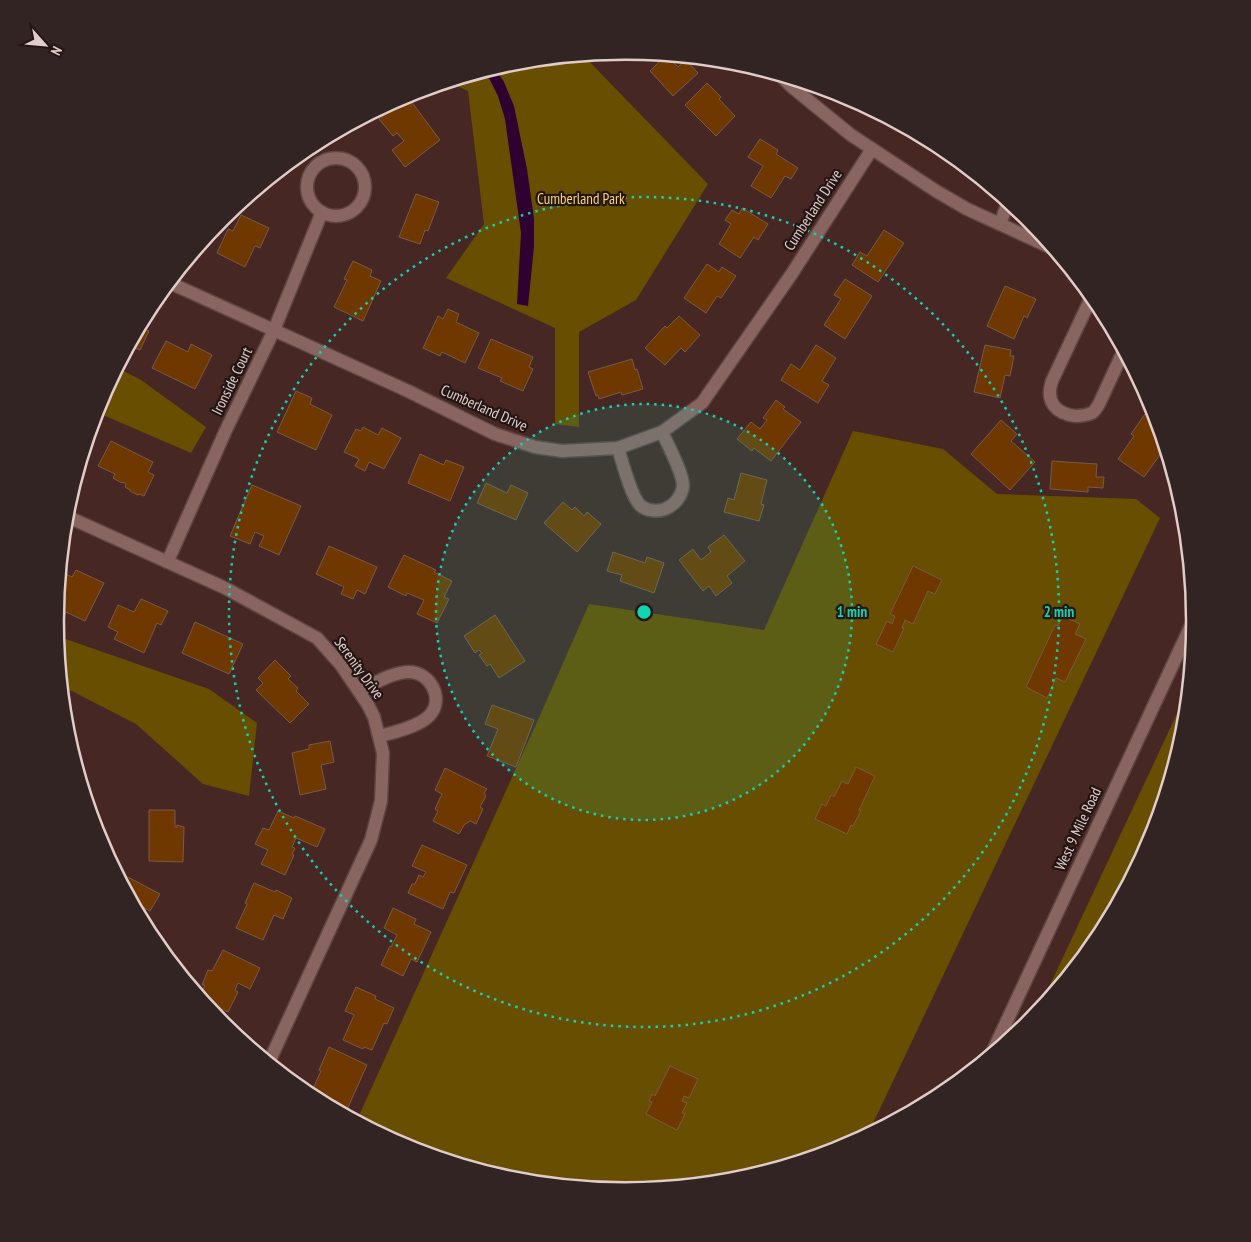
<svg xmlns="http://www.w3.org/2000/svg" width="1251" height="1242" font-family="'PT Sans Narrow',sans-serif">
  <rect width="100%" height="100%" fill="#462724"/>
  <g fill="#684e01">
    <polygon points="583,55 708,184 636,300 579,332 579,427 555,424 555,328 446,278 484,224 468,91 448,82 515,62"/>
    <polygon points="118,368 141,380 206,427 191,453 96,412 99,403"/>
    <polygon points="853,431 943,449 997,494 1136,499 1160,518 868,1134 843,1147 736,1180 625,1191 514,1180 407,1147 357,1120 542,711 589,604 764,630"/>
    <polygon points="57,636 209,689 257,723 249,796 203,784 136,724 62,686"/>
    <polygon points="1189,688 1184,732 1152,839 1099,938 1036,1015"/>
  </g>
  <polygon fill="#2f0130" points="495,68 504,82 514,106 527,169 534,219 534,247 528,306 517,304 521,233 505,119 498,96 490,80 484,72"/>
  <g fill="#6f3800" stroke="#775b48">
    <polygon points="666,55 678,67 686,60 698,73 673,96 650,71"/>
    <polygon points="707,83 721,97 719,99 735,116 716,136 685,105"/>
    <polygon points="408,97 440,140 405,167 392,150 404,141 397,133 393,136 379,119"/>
    <polygon points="760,139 778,150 776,154 798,168 791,179 785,176 771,198 751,186 763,166 748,157"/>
    <polygon points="416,194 439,202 428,231 425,230 420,244 399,237"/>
    <polygon points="742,208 768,224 758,240 754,237 740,258 719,244 731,224 725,220 732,210 739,214"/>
    <polygon points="241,215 269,228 260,248 255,246 245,267 217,253 228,229 233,231"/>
    <polygon points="884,230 904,243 878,282 852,265 860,252 867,256"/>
    <polygon points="353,261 372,270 370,276 381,281 363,321 334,307 347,280 344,279"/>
    <polygon points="707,264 719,272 722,267 736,276 721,298 717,296 706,313 684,298"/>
    <polygon points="845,279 872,296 845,339 824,325 841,299 834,295"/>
    <polygon points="1005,286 1036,299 1027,318 1024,316 1014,339 987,326"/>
    <polygon points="448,309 459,314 456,322 479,333 465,363 442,352 440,356 423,348 438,316 443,319"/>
    <polygon points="679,316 700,335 685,352 681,348 665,365 645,348 665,326 667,328"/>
    <polygon points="140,327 149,331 140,350 130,346"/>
    <polygon points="491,339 533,357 529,367 533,369 523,391 500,381 502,378 478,368"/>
    <polygon points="166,341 188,352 191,344 212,355 195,389 152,368"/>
    <polygon points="816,345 836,358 822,381 829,385 818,403 781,380 791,364 800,370"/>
    <polygon points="985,345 1011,350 1010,356 1014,356 1010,376 1005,375 1000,398 974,392"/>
    <polygon points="632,359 635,370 637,369 643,389 622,395 621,392 599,399 598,395 596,396 588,372"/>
    <polygon points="296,391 312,398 310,404 332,415 316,450 277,432"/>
    <polygon points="776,400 785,407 783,409 801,422 771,461 754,448 752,451 737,439 751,422 760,429 767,420 763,418"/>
    <polygon points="1145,414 1158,423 1165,448 1144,477 1118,459 1134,436 1131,434"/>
    <polygon points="1001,420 1017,434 1011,441 1035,462 1010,490 971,454"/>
    <polygon points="363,427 378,435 382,428 401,438 384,469 369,462 365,471 355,466 359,459 344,452 356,429 361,431"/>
    <polygon points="111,441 153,462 148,472 154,475 144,496 139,494 138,495 130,491 130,490 125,487 126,484 123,482 122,483 113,478 115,474 98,466"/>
    <polygon points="420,454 444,465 446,460 464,467 450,501 408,483"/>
    <polygon points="1052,461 1097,464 1096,477 1104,477 1103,488 1088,487 1088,492 1050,489"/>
    <polygon points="741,473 767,480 761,504 764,505 759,521 724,512 728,498 734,500"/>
    <polygon points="486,483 507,493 511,485 528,493 516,520 477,503"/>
    <polygon points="252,485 301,506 279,555 259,546 264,536 255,532 250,544 230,536"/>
    <polygon points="563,502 572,510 575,507 584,516 587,512 601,524 577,552 544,523"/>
    <polygon points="724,535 745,561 727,576 732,583 716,596 709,586 703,591 679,560 693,549 701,560 711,552 708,547"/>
    <polygon points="329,546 377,567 365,594 357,590 353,599 341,594 344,587 316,574"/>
    <polygon points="613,552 645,563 647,557 664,563 654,593 620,581 622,575 607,571"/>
    <polygon points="404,555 436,570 434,572 452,581 444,597 449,599 437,623 417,614 424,600 407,593 406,596 388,587"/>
    <polygon points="913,566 942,580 935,594 928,591 913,624 905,620 902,628 904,628 893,652 876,644 887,621 892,624 895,616 890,614"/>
    <polygon points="76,570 104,583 85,621 66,612 62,620 56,617 61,572 72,577"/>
    <polygon points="141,599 168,611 161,625 157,623 144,653 114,639 118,632 108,627 118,605 134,612"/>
    <polygon points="495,615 525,661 499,678 490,664 487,666 479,655 482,653 479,650 475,653 464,636"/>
    <polygon points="1063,616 1080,624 1075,634 1086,639 1065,682 1056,678 1047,698 1026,687 1055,625 1058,626"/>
    <polygon points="195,622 243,644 229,674 182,653"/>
    <polygon points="275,660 291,676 288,679 298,688 296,691 309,704 290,723 256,690 263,683 258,678"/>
    <polygon points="492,705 534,720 516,767 487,756 498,729 485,724"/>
    <polygon points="330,741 334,762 321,765 326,789 300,795 292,753 309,749 309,745"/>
    <polygon points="856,767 875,776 859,810 861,811 853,826 851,825 847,834 815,819 822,804 826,806 831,795 834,797 842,781 848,784"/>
    <polygon points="445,768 487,789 484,793 486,796 480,807 483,809 476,824 470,821 464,825 459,834 433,821 438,811 435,809 442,794 435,790"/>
    <polygon points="149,810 175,810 175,827 177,827 177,825 184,827 183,862 149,861"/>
    <polygon points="278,811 294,818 295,816 325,829 317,847 296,838 292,847 295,848 292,854 294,855 285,875 261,864 268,850 255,844 263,828 269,830"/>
    <polygon points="422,845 467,865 454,893 450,892 443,909 408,893 412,884 415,884 419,875 423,877 426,872 412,866"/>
    <polygon points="122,874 160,894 150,911 143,907 139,914 120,878"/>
    <polygon points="254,883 275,892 276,890 292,898 283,919 274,915 263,940 236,928 247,904 245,903"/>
    <polygon points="393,908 416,919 414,924 431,932 417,962 411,959 403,976 381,965 390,946 391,947 397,935 384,928"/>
    <polygon points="223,950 260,968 250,989 238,983 235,990 238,992 228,1012 203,1000 203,997 200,995 205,985 202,985 208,970 212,971"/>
    <polygon points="356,987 376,996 375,999 394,1008 387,1024 384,1023 372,1050 364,1047 363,1049 343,1040 354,1015 345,1011"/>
    <polygon points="329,1047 367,1065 345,1114 310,1095 321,1071 319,1070"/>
    <polygon points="670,1066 698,1079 689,1098 684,1096 682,1101 687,1103 682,1113 685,1114 677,1130 646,1114 652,1102 649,1101 652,1094 655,1096"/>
  </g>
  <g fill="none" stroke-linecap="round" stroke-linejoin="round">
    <g stroke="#5e4442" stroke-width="15">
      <g id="minor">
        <polyline points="781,76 792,87 851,135 936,191 967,209 1054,249"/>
        <circle cx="336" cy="187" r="29"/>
        <polyline points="1000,224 1008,202"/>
        <polyline points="170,283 408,391 495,434 535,447 562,451 618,448 662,432 702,403 791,275 872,149"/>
        <path d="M1092 296 1052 381C1045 402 1056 414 1076 416 1082 416 1087 415 1092 413 1095 411 1097 407 1099 404L1124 350"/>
        <path d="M618 448C622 461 631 496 640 505 646 511 658 512 665 509 675 505 682 496 683 486 683 473 668 445 662 432"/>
        <polyline points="66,516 225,588 317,638 341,665 368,705 374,717 383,753 381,801 371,840 269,1062"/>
        <polyline points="167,562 171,554 225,432 274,330 322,212"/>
        <path d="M359 691C374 684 392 672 409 672 431 672 445 700 429 716 419 726 393 733 379 736"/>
        <polyline points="991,1055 1195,617"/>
      </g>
    </g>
    <use href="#minor" stroke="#896561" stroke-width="12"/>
  </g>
  <circle cx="644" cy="612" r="208" fill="#0fd5b4" fill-opacity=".12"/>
  <g fill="none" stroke="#0fd5b4" stroke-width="2.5" stroke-dasharray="2.5 5">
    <circle cx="644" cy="612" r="208"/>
    <circle cx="644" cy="612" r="415"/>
  </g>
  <g text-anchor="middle" stroke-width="4.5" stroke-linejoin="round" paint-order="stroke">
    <g font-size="15" fill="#fdd476" stroke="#231513">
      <text x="581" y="204">Cumberland Park</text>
    </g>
    <g font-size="15" fill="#e0ccc9" stroke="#231513">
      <text transform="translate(813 210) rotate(-57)" y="5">Cumberland Drive</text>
      <text transform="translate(232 381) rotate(-64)" y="5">Ironside Court</text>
      <text transform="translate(484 408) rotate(24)" y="5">Cumberland Drive</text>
      <text transform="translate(359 668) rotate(54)" y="5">Serenity Drive</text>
      <text transform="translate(1078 829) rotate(-65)" y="5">West 9 Mile Road</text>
    </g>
  </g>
  <path d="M0 0H1251V1242H0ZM64 621a561 561 0 1 1 1122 0a561 561 0 1 1-1122 0Z" fill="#322422" fill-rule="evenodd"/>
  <path fill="none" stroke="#e0ccc9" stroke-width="2.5" d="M64 621a561 561 0 1 1 1122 0a561 561 0 1 1-1122 0Z"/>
  <circle cx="644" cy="612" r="8" fill="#0fd5b4" stroke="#231513" stroke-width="2.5"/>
  <g font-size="15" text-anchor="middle" font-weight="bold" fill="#0fd5b4" stroke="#231513" stroke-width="4.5" stroke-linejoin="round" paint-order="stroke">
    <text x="852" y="617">1 min</text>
    <text x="1059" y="617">2 min</text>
  </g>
  <g transform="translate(45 45) rotate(117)" stroke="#231513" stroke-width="4" paint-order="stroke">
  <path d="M0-4L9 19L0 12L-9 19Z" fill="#e0ccc9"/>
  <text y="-8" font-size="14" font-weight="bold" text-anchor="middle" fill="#e0ccc9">N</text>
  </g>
</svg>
